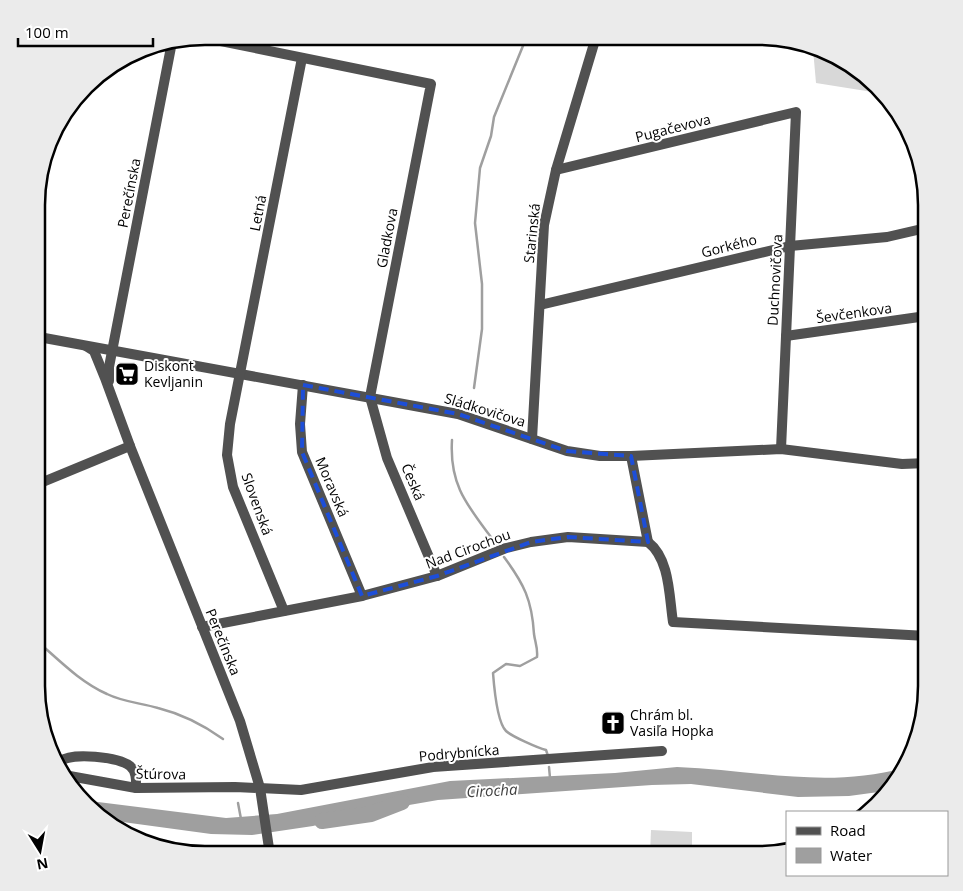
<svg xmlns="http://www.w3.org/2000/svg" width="963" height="891" font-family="'Open Sans',sans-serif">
  <rect width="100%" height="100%" fill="#fff"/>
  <g fill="#d8d8d8">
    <polygon points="813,49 833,54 885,94 816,83"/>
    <polygon points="651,830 692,832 692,854 650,854"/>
  </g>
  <path fill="#9f9f9f" d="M677 767C755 770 826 789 904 768L886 791 849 796 798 797 691 784 652 785 438 800 363 813 313 826 252 835 211 834 108 820 82 800 226 818 277 814 450 781 615 773Z"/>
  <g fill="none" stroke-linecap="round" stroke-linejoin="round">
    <g stroke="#9f9f9f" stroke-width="2.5">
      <polyline points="474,388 482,329 482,284 475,223 480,168 491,136 494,117 527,36"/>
      <path d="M452 440C449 488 470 508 496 544"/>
      <path d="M504 557C524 584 532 600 534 634 535 642 538 648 537 657L520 666 506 664 493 673C494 686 497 722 506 731 511 736 538 748 546 750L548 756"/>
      <path d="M37 641C59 660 80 682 107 694 123 702 141 703 158 708 182 714 202 724 223 739"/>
      <polyline points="549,767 550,778"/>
      <polyline points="238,803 241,819"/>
    </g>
    <polyline stroke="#9f9f9f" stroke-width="16" points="322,821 371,814 402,802"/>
    <g stroke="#515151" stroke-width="10">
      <polyline points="201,37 431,84 370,397 387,458 437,576"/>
      <polyline points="556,170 796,112 781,449"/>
      <polyline points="540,305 790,246 887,237 926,228"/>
      <polyline points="786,336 926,316"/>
      <polyline points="39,337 458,414 567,451 600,456 631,456 781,449 902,464 927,463"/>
      <polyline points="86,346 94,351 105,378 130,446 240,721 260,788 270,855"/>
      <polyline points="109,381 109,367 172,42"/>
      <polyline points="303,385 300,424 302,452 362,596"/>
      <polyline points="532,439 544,225 556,170 596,37"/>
      <polyline points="631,456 648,542"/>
      <polyline points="38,484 130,446"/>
      <polyline points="284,611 233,487 227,455 230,424 302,58"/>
      <path d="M202 627 362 596 437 576 506 548 531 542 568 537 648 542C670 559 669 596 673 622L927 636"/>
      <path d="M59 766 61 761C72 752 118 757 130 766 137 772 136 781 136 788"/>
      <polyline points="64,775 136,788 235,787 301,790 433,767 662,751"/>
    </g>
  </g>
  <path fill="none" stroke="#1d4ed8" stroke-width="4" stroke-dasharray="10 6" stroke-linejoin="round" d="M303 385 458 414 567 451 631 456 648 542 568 537 531 542 437 576 362 596 302 452Z"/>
  <defs>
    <g id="supermarket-square" transform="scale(1.25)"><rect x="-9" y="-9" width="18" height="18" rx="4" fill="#000" stroke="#fff"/><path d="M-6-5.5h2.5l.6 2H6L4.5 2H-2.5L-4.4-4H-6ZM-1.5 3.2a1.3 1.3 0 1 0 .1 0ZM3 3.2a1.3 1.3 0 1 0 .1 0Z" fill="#fff"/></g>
    <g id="church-square" transform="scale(1.25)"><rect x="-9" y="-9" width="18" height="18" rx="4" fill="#000" stroke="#fff"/><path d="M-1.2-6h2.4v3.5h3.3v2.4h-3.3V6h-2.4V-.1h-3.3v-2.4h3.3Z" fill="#fff"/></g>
  </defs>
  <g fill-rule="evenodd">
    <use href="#supermarket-square" x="127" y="374"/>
    <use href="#church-square" x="613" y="723"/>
  </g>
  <g text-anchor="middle" stroke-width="4" stroke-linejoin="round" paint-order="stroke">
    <g font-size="14" fill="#000" stroke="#fff">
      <text transform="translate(673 128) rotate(-14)" y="5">Pugačevova</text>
      <text transform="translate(129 193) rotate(-79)" y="5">Perečínska</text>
      <text transform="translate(258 213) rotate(-79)" y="5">Letná</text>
      <text transform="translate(532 233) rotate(-84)" y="5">Starinská</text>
      <text transform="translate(387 238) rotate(-79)" y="5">Gladkova</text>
      <text transform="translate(729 246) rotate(-14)" y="5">Gorkého</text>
      <text transform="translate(775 280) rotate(-87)" y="5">Duchnovičova</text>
      <text transform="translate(854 313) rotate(-8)" y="5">Ševčenkova</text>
      <text transform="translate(485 410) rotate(17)" y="5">Sládkovičova</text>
      <text transform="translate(413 482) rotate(67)" y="5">Česká</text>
      <text transform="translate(332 487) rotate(67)" y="5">Moravská</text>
      <text transform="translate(257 504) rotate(70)" y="5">Slovenská</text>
      <text transform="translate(468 549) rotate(-20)" y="5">Nad Cirochou</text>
      <text transform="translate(223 642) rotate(68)" y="5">Perečínska</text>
      <text transform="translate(459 753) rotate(-5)" y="5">Podrybnícka</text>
      <text transform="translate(161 774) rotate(1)" y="5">Štúrova</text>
    </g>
    <g font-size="14" fill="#000" stroke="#fff" text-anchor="start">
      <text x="144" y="371">Diskont<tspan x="144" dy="16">Kevljanin</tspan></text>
      <text x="630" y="720">Chrám bl.<tspan x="630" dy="16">Vasiľa Hopka</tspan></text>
    </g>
    <g font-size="15" font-style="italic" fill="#404040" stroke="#fff">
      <text transform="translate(492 791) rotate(-3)" y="5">Cirocha</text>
    </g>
  </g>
  <path d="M0 0H963V891H0ZM205 45H758A160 160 0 0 1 918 205V686A160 160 0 0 1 758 846H205A160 160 0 0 1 45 686V205A160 160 0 0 1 205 45Z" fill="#ebebeb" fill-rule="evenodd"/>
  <path fill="none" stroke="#000" stroke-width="2.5" d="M205 45H758A160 160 0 0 1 918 205V686A160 160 0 0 1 758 846H205A160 160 0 0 1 45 686V205A160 160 0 0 1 205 45Z"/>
  <rect x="786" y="811" width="162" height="65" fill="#ffffff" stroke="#999999"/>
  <rect x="796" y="827" width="25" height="8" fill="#515151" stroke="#999999"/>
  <text x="830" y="836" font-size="15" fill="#000000">Road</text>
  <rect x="796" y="848" width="25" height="15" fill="#9f9f9f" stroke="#999999"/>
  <text x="830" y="861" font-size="15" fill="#000000">Water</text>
  <g transform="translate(40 851) rotate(169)" stroke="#ffffff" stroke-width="4" paint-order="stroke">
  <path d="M0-4L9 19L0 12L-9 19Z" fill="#000000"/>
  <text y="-8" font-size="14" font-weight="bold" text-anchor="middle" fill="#000000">N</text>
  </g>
  <path d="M18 38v8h135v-8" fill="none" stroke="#000000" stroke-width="2.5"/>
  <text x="25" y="38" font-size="15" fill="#000000" stroke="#ffffff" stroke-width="4" paint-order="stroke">100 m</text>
</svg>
